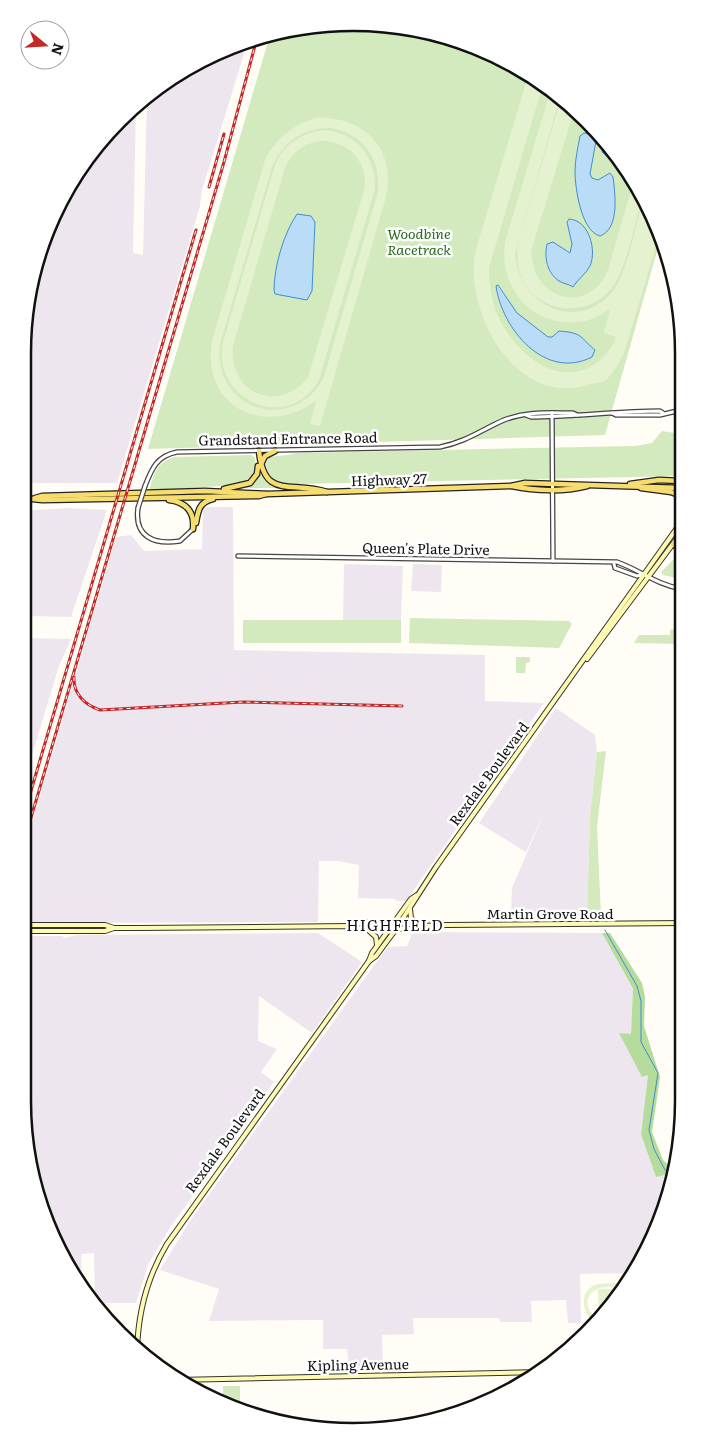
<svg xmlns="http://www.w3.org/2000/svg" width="706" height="1454" font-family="Literata,serif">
  <rect width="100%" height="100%" fill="#fffdf5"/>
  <g fill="#eee6ef">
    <polygon points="248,41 202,190 200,206 117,483 23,483 23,353 29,288 48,226 78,169 120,119 136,106 133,253 143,255 147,96 170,78 227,48"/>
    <polygon points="203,507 233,507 234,650 485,655 485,701 544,703 406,901 395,901 396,899 358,898 359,865 338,861 319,861 318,922 23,923 23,854 116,537 131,535 144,551 202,549"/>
    <polygon points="68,508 107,510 71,617 23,616 23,511"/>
    <polygon points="344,564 403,566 401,620 343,620"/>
    <polygon points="413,564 442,565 441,592 411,591"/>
    <polygon points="23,638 71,639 59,666 23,784"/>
    <polygon points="556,708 595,735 597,752 590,816 587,916 511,918 512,888 546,808 526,852 479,823"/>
    <polygon points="413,932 602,933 633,990 631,1035 619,1033 648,1075 641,1134 664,1175 672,1182 658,1228 630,1273 580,1274 581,1323 568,1323 566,1300 531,1301 532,1322 500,1322 499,1318 413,1318 414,1334 382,1335 383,1369 349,1369 347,1349 323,1349 323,1320 209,1321 219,1289 160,1270 190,1221 375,964 388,947 407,946"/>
    <polygon points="318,933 362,962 312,1033 259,996 258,1041 277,1049 261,1072 274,1082 169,1229 148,1265 136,1303 95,1303 94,1253 81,1254 82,1286 40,1207 23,1101 23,936 62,936 65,938 76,935"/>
  </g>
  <g fill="#d2eabd">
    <polygon points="353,23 418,29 480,48 554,91 615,152 658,227 661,237 605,435 148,449 270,35 289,29"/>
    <path d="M662 431 681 434V476L297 484C279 483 273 484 263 469L266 459C276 454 285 457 296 453L635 446 652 443Z"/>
    <path d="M251 455 255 458C256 470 255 476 247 484L149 491C154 474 156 463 174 457Z"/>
    <polygon points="259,472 267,483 279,488 242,488 255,481"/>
    <polygon points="682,551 682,579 663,575 661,572"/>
    <polygon points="410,618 569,621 572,624 559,648 409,643"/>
    <rect x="243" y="620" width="158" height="23"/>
    <polygon points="674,622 682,622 682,644 634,643 639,635 670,635 670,630 674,629"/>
    <polygon points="516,657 530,657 530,662 526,663 525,673 516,673"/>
    <polygon points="606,751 597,826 601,916 587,916 590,816 597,752"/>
    <polygon points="223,1386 240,1386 240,1407 223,1401"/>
  </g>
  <polygon fill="#b5db9d" points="602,933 610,933 642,983 645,997 644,1026 660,1077 652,1132 663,1160 675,1171 672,1182 664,1175 656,1177 641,1134 648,1075 642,1077 619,1033 631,1034 633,989"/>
  <g fill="#e4f2cf" fill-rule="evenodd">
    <path d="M528 76 543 84 489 268C489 282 491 296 495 309 508 344 548 386 588 368 602 361 611 351 616 337L604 333 610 309C600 315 591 321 579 322 532 327 498 288 505 242L551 89 560 97 515 254C519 306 578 334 613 291 627 273 636 224 643 200L660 233 624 353C620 361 611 379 602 382 597 384 592 383 587 385 516 407 465 314 475 253Z"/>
    <path d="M561 98 574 111 532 248C528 294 580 316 604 278 609 270 611 259 614 249 620 227 627 205 633 183L642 199C635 223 626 270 611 289 587 319 537 313 522 278 517 267 517 256 518 244Z"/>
    <path d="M315 118C363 115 397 149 386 197L320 426 310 424 316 401C264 438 201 407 212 341L265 160C276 138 292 126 315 118ZM331 128C363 134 381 158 378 191L324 377C293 436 212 410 220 344L273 164C286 140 303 128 331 128Z"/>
    <path d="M325 130C358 134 376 157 375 189L319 380C290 432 216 404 222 346L275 165C285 143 301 133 325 130ZM326 141C351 144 366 161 365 187L308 377C279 415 228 393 233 346L285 168C293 151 306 141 326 141Z"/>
    <path d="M624 1283 621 1287C614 1287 604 1286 597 1289 581 1296 587 1316 601 1319L597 1323H591V1319C580 1308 581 1287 599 1284 607 1283 616 1283 624 1283Z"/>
    <polygon points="598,1289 620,1289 602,1317 599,1318"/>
  </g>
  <g fill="#badcf6" stroke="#418dcd">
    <path d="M584 133 590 134 596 141 590 174 592 178 598 180 610 173 613 177C615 193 620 229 600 236 581 231 575 188 575 171 575 160 578 147 580 136Z"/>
    <polygon points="604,141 615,152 608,157 602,152"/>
    <path d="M297 214 311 216 315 222 312 291 307 300 275 294 274 290C274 266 284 233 297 214Z"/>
    <path d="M569 219C589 220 597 250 590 266 586 274 577 280 573 287 569 284 564 284 559 281 547 273 544 257 547 244L553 242 570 253 572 244 567 222Z"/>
    <path d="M498 285 517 313 548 337H552L559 331C584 333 579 337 595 350L592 357C545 381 502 329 496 286Z"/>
  </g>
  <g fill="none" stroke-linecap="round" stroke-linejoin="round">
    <polyline stroke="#418dcd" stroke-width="1" points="605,930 637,986 641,1001 641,1042 658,1073 649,1130 654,1149 665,1170 674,1176"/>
    <g stroke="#444" stroke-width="5.5">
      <g id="tertiary">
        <polyline points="277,32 281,33"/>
        <polyline points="552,413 553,561"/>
        <polyline points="612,413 616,415 660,415 681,410"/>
        <path d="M526 415 531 417C575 417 616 411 660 411L663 413"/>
        <path d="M145 486C152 468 157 456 177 452L440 447C466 442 481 430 504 420 527 411 549 413 573 413L577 415"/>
        <path d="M138 508C134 537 154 545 180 541L193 529"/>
        <path d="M238 556 617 562C640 570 657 585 682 589"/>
        <polyline points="614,564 615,568 637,576 642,575"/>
      </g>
    </g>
    <g stroke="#333" stroke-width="6">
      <g id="secondary">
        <polyline points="587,659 681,533"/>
        <polyline points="410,909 411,918 418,924"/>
        <polyline points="23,925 105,925 114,928 139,928 351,926 356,928 414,929 417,926 447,925 683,923"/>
        <path d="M351 926C365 919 398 923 414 924L417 926"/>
        <polyline points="367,929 376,937 377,945"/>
        <polyline points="23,931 105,931 114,928"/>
        <polyline points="369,961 376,956 396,929 436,867 677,528"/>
        <path d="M137 1351C138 1313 147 1277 167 1244L369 961 372 953 411 899 417 895"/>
        <polyline points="177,1380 539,1372"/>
      </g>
    </g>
    <g stroke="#222" stroke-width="7">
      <g id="primary">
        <path d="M259 451C264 501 291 480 327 492"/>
        <polyline points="261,464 265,456 275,451"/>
        <polyline points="630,484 659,480 681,481"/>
        <path d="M512 486C535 491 564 492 587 486"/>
        <polyline points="641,488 671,492 681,496"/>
        <polyline points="224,489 250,483 257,474 258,466"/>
        <polyline points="23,498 42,500 259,496 266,494"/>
        <polyline points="35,498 42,496 205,491 267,494 511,486 525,483 681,488"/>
        <path d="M169 500C186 502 195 512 193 529"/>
        <path d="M196 523C198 511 199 502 213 499"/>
        <polyline points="677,529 681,518"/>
        <polyline points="673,545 681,537"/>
      </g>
    </g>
    <use href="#tertiary" stroke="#fff" stroke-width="3"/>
    <use href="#secondary" stroke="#fefab1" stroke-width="4"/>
    <use href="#primary" stroke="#f7dd6d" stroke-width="4.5"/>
    <g stroke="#c22928" stroke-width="3">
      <g id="rail">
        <polyline points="209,187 224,134"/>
        <path d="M74 677C73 694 85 705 100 710L243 702 402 706"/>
        <polyline points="23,818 196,230"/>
        <polyline points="23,845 224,162 257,38"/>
      </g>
    </g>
    <use href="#rail" stroke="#fff" stroke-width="1" stroke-dasharray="4" stroke-linecap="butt"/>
    <g stroke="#444" stroke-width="5.5" stroke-linecap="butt">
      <polyline id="tertiary-bridge" points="138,508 145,486"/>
    </g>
    <use href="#tertiary-bridge" stroke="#fff" stroke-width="3"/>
  </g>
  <g text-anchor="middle" stroke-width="5" stroke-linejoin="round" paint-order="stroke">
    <g font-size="14" font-style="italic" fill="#2b6a20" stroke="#fff">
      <text x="419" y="239">Woodbine<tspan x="419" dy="16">Racetrack</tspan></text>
    </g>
    <g font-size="14" fill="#111" stroke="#fff">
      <text transform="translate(288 439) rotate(-1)" y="5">Grandstand Entrance Road</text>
      <text transform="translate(389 480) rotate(-2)" y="5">Highway 27</text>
      <text transform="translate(426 549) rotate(1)" y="5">Queen's Plate Drive</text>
      <text transform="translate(489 774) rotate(-54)" y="5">Rexdale Boulevard</text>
      <text x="550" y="919">Martin Grove Road</text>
      <text transform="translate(225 1141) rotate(-54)" y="5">Rexdale Boulevard</text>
      <text transform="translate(358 1365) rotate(-1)" y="5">Kipling Avenue</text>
    </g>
    <g font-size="15" letter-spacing="1" fill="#111" stroke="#fff">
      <text x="395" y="931">HIGHFIELD</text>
    </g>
  </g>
  <path d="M0 0H706V1454H0ZM353 31H353A322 322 0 0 1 675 353V1101A322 322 0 0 1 353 1423H353A322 322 0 0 1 31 1101V353A322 322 0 0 1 353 31Z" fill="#fff" fill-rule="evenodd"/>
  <path fill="none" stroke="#111" stroke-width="2.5" d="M353 31H353A322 322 0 0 1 675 353V1101A322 322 0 0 1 353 1423H353A322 322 0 0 1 31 1101V353A322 322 0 0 1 353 31Z"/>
  <g transform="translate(45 45) rotate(108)"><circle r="24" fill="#ffffff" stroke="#a0a0a0"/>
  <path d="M0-4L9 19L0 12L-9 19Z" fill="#c22928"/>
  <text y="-8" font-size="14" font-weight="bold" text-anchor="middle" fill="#111111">N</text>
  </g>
</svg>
